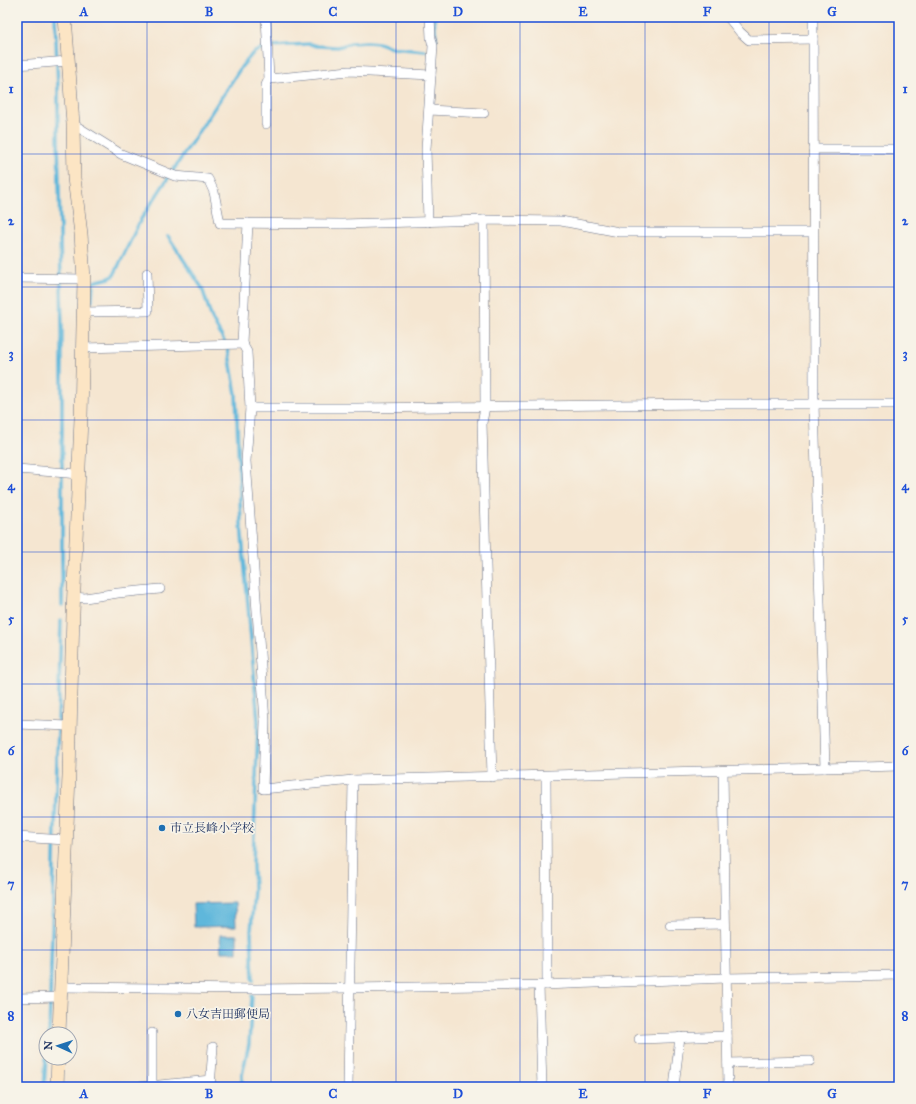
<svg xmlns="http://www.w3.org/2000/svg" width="916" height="1104" font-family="'IM FELL Great Primer','Noto Serif JP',serif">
  <rect width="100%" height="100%" fill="#f7f3e8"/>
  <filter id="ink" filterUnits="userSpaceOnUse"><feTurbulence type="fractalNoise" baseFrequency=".025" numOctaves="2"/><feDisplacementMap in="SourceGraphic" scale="8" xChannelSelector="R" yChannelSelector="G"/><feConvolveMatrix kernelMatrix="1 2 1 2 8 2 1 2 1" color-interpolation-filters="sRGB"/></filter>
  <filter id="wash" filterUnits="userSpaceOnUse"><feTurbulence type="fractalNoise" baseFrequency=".012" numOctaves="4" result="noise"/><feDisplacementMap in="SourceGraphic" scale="16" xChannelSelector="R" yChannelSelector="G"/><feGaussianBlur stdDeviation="0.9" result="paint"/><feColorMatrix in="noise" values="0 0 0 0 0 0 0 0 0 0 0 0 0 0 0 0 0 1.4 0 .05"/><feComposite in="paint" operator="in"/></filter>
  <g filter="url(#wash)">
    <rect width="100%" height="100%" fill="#f5e6d1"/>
    <g fill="#5eb7db" stroke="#3c739c">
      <polygon points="235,903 236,926 194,927 193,904"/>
      <polygon points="220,935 237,935 237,952 221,952"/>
    </g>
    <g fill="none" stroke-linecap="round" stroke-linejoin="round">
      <g stroke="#5eb7db" stroke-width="3.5">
        <polyline points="55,17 58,89 58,136 62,331 62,605"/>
        <polyline points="434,17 436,39"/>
        <polyline points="168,236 202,288 212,319 228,348 236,394 241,524 258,721 253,865 254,889 251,932 253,980"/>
        <polyline points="92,301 93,282 110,278 114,275 141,219 242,66 253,53 264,47 272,46 310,44 317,46 338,47 351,43 367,42 379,43 391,48 425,51"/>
        <polyline points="49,1034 61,620"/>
        <polyline points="44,1087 46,1058"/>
        <polyline points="242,1087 242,1075 249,1044 252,996"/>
      </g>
    </g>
  </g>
  <g filter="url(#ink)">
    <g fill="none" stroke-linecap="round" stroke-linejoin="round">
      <g stroke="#676f86" stroke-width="10">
        <g id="street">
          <polyline points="266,17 269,79"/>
          <polyline points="728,17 740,32 749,40 813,39"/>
          <polyline points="813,17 814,404 825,768"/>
          <polyline points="17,65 68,61"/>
          <polyline points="429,110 484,113"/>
          <polyline points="73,124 121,154 175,176 208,179 214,192 220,223 342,224 484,220 561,221 619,232 813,232"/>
          <polyline points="266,124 266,85 269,79 349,71 431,75"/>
          <polyline points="813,149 899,149"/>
          <polyline points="484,220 485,407 482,423 492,777"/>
          <polyline points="428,222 426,149 433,46 431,38 430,17"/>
          <polyline points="248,223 242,343 247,352 250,408 246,461 265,721 263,789 353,780 899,766"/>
          <polyline points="17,278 84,279"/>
          <polyline points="83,312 148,311 147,273"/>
          <polyline points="82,348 243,344"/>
          <polyline points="250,408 357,408 706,404 899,404"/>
          <polyline points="17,469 79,474"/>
          <polyline points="74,597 85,598 118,593 160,589"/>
          <polyline points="17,724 70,726"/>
          <polyline points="723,771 728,1087"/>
          <polyline points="546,776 547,985"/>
          <polyline points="17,837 66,840"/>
          <polyline points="670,925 725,924"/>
          <polyline points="539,985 542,1087"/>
          <polyline points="61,987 255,989 350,988 543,985 726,978 899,975"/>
          <polyline points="17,998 61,997"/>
          <polyline points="152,1033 152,1086"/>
          <polyline points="639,1039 727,1036"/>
          <polyline points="728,1063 810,1061"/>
          <polyline points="139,1087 211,1080"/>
          <polyline points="210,1087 213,1047"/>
          <polyline points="348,1087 353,780"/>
          <polyline points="674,1087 680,1037"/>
        </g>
      </g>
      <g stroke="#676f86" stroke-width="14">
        <g id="secondary">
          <polyline points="59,1034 69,775 73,613 81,418 84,279 81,234 74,178 73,124 65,17"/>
          <polyline points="57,1087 58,1058"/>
        </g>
      </g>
      <use href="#street" stroke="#fff" stroke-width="9"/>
      <use href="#secondary" stroke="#fce5c4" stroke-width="13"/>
    </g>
  </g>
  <path fill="none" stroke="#1d4ed8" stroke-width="1" stroke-opacity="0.55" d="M147 17V1087M271 17V1087M396 17V1087M520 17V1087M645 17V1087M769 17V1087M17 154H899M17 287H899M17 420H899M17 552H899M17 684H899M17 817H899M17 950H899"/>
  <g fill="#1f6fb2" stroke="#f7f3e8" stroke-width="1.5">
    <circle cx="162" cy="828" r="4"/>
    <circle cx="178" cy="1014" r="4"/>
  </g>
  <g text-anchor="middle" stroke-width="3.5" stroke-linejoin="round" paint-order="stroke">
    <g font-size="12" fill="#1b2f5e" stroke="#f7f3e8" text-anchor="start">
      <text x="170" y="832">市立長峰小学校</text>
      <text x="186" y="1018">八女吉田郵便局</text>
    </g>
  </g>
  <rect width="916" height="1104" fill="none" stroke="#f7f3e8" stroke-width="44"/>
  <g transform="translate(58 1046) rotate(273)"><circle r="19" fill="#f7f3e8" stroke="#9fa5b1"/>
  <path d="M0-3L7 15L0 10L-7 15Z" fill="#1f6fb2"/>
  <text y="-6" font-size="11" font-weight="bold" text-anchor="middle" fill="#1b2f5e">N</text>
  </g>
  <rect x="22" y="22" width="872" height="1060" fill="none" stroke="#1d4ed8" stroke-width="1.5"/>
  <g font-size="13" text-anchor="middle" font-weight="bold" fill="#1d4ed8">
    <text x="84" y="16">A</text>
    <text x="209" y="16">B</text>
    <text x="333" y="16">C</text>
    <text x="458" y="16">D</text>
    <text x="583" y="16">E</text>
    <text x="707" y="16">F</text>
    <text x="832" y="16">G</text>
    <text x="11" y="93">1</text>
    <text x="905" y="93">1</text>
    <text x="11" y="225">2</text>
    <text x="905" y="225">2</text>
    <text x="11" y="358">3</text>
    <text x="905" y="358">3</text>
    <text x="11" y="490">4</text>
    <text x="905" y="490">4</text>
    <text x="11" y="623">5</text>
    <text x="905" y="623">5</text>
    <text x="11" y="755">6</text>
    <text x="905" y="755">6</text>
    <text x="11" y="888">7</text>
    <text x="905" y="888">7</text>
    <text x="11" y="1020">8</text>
    <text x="905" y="1020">8</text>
    <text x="84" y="1098">A</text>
    <text x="209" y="1098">B</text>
    <text x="333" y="1098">C</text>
    <text x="458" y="1098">D</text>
    <text x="583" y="1098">E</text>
    <text x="707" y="1098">F</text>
    <text x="832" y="1098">G</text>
  </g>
</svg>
